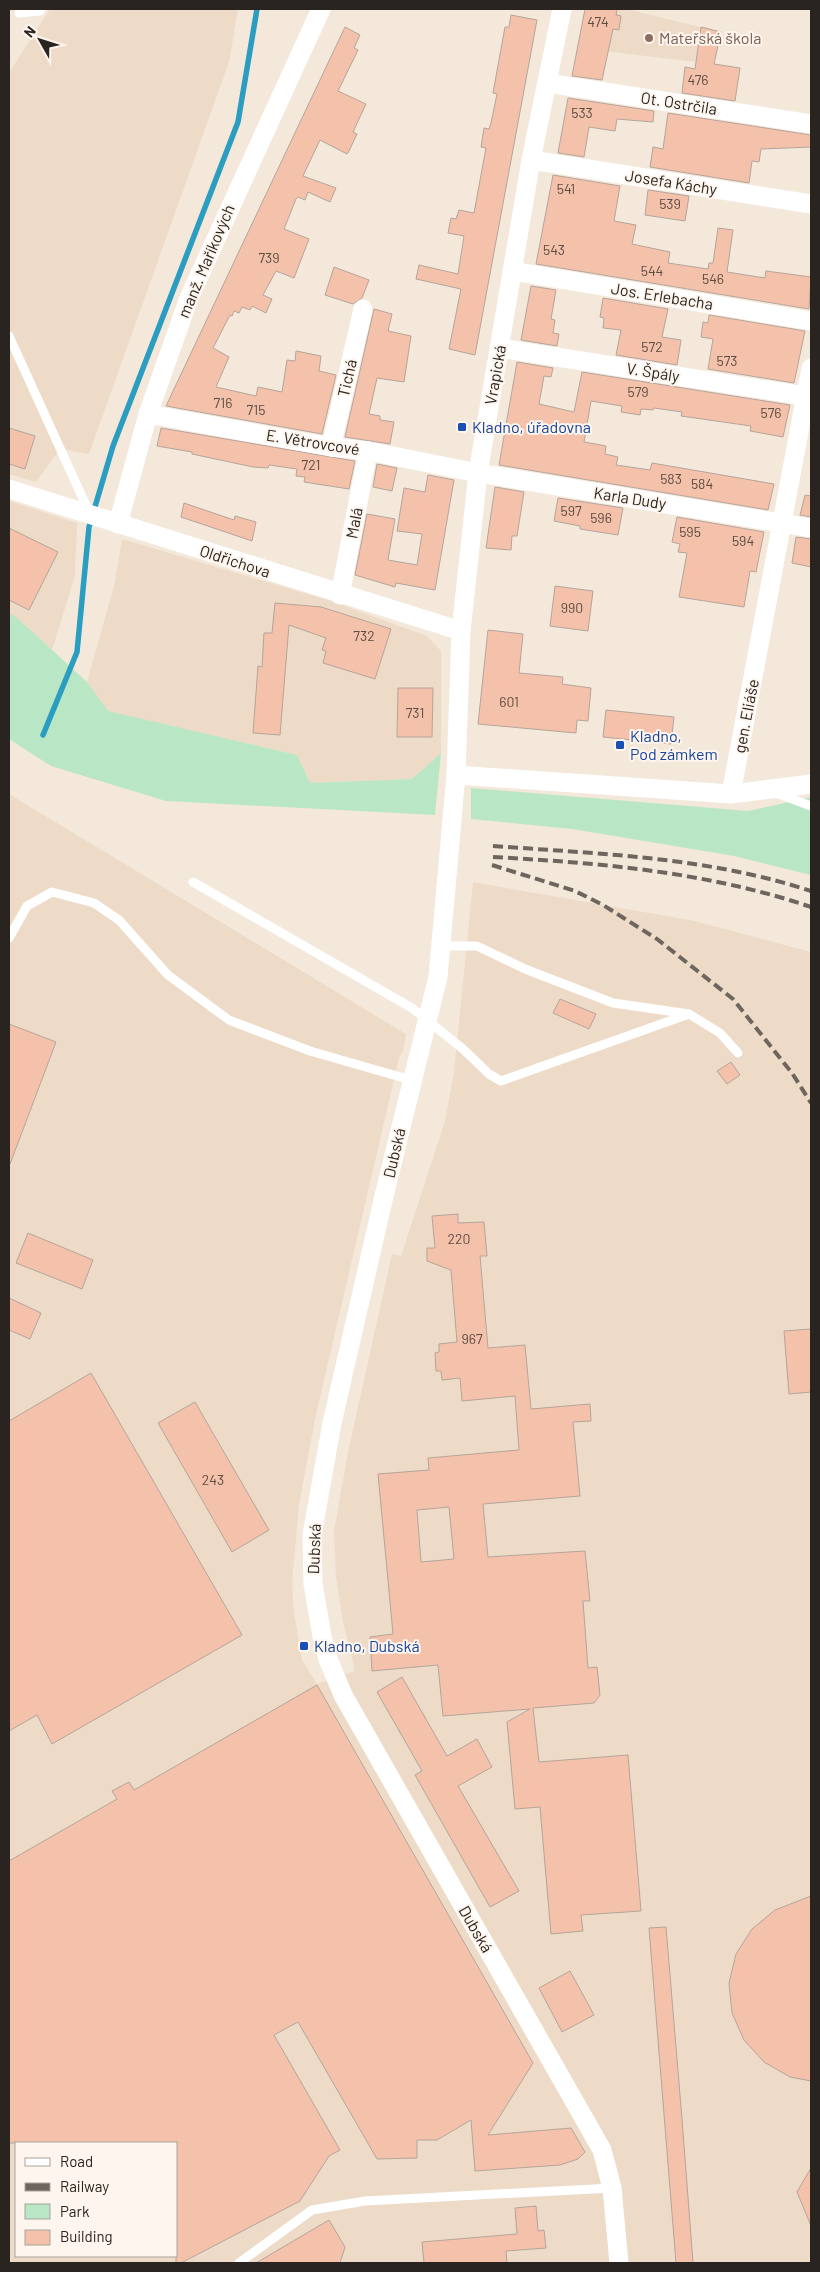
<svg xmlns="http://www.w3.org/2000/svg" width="820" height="2272" font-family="Barlow,sans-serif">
  <rect width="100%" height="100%" fill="#f4e8da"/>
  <g fill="#eddbc8" fill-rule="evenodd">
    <polygon points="50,9 238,9 229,62 89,454 60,449 36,482 9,474 9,73"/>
    <polygon points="585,9 626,9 721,32 713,64 578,48"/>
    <polygon points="9,501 77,523 75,576 52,650 16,617 9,613"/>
    <polygon points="122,539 331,601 427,636 441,651 441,753 412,779 310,783 297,755 108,712 87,682 114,586"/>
    <path d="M9 794 406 1034 403 1051 399 1058 315 1419 299 1505 292 1583 294 1612 302 1660 317 1684 355 1671 343 1622 336 1577 334 1532 348 1452 392 1254 401 1256 445 1121 454 1072 473 882 695 921 811 952V2263H9ZM16 2143H176V2256H16Z"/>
  </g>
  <g fill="#b9e7c5">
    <polygon points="9,613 16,617 87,682 108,711 297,755 310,783 412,779 441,753 435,815 166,801 51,766 9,739"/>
    <polygon points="471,788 748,811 811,797 811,875 734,856 572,829 471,819"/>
  </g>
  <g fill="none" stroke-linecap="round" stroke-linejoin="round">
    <polyline stroke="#2b9dc0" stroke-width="5.5" points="43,735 77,652 89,527 113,446 238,122 257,9"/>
  </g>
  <g fill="#f4c2aa" stroke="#b5a49c" fill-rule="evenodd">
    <polygon points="585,9 617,9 616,15 621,16 619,30 613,29 602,80 572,76"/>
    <polygon points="511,15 537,20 475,355 449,349 461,289 416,279 419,265 458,274 464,236 448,233 451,218 456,219 459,210 474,213 486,148 481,147 484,128 489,129 491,123 497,94 493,93 505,27 509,27"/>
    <polygon points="345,27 360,35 354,48 358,50 338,91 366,104 353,132 357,134 349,151 347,154 320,140 303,176 336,188 330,202 308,192 305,200 298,197 296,199 284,229 309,239 294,278 276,271 263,295 272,299 266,313 252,306 250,310 242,307 239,313 234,311 232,316 230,315 213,348 229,357 216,387 256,396 258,387 282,392 287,360 295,361 296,351 321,356 319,371 336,375 322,434 166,406"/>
    <polygon points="701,27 721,32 714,64 740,68 735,101 682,93 685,67 695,69"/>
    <polygon points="568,98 654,111 653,122 617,119 615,131 589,127 584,157 558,153"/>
    <polygon points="668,113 811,135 811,147 761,149 759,162 752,161 749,183 650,167 653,147 663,149"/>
    <polygon points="553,175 620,186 614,221 636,225 632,244 670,252 668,263 708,269 709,263 713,263 718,228 733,230 727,272 765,278 766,271 811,277 809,309 536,264"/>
    <polygon points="648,190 689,196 685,221 645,215"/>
    <polygon points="334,267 369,280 362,298 353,304 325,295"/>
    <polygon points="531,286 556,290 551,319 555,320 553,333 559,334 557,346 521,340"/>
    <polygon points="603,298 668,309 662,337 681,340 677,365 616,355 621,330 603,328 604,318 600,317"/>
    <polygon points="374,309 392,314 388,331 411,336 404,382 377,378 369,414 380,416 380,420 394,422 390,444 345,437"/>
    <polygon points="709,315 805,331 794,383 708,369 713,339 701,337 703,322 708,323"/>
    <polygon points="517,362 553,368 551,377 544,376 539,404 574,412 582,372 790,405 783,437 750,431 751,426 681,416 682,412 654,408 653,410 641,409 640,415 621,412 622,406 591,401 584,442 606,446 605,454 618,457 616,465 650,470 652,463 774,484 768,510 499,465"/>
    <polygon points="9,428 35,436 25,469 9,464"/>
    <polygon points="161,428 355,461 349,489 304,482 305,477 296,476 297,469 269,465 268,468 253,467 192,454 192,452 157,446"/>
    <polygon points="377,464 397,468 392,491 373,487"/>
    <polygon points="428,475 454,480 435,590 396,583 395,587 355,575 367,514 395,519 388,560 417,565 422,534 397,531 404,488 425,492"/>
    <polygon points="495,487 524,492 517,536 512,536 511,550 486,548"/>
    <polygon points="805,495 811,496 811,517 800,515"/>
    <polygon points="558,498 623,508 618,535 580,529 580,526 554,521"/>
    <polygon points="184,503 234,520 235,516 256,522 252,541 181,517"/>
    <polygon points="677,517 764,532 756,572 750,571 744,607 679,597 687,553 678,552 680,544 672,542"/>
    <polygon points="9,528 58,552 29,610 9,600"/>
    <polygon points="796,537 811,539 811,567 792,563"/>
    <polygon points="555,586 593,591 588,631 550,626"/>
    <polygon points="275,603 321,607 391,629 375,679 323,663 326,651 322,650 326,638 289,625 280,735 253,733 258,666 262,667 264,633 272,633"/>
    <polygon points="488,630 523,634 519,673 563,677 562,684 591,688 588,721 577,720 576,733 478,724"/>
    <polygon points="398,688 433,688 432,737 397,737"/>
    <polygon points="606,710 674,717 671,744 603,737"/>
    <polygon points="560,999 596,1014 589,1029 553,1013"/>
    <polygon points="9,1024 56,1042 10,1164 9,1164"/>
    <polygon points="731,1062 740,1075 727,1084 717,1071"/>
    <path d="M458 1214V1223L484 1222 487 1256H480L488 1348 525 1345 531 1409 590 1404 591 1421 573 1422 580 1496 483 1504 488 1557 585 1551 590 1601H583L588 1668 597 1667 600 1695 594 1703 533 1708 539 1762 628 1755 641 1911 581 1915 583 1931 551 1934 540 1807 515 1809 507 1722 530 1709 443 1716 438 1665 372 1671 370 1637 393 1634 378 1474 429 1470 428 1458 519 1450 515 1396 462 1401 460 1378 442 1380 441 1371H436L435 1353 439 1352V1344L457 1342 451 1270 427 1261V1248H435L432 1216ZM449 1507 454 1559 421 1562 417 1510Z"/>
    <polygon points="28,1233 93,1260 82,1289 16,1263"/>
    <polygon points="9,1298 41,1313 30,1339 9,1330"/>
    <polygon points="811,1329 811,1392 789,1394 784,1331"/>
    <polygon points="91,1373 242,1635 52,1744 37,1715 9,1731 9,1421"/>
    <polygon points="195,1402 269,1530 232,1552 158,1423"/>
    <polygon points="402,1677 447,1756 477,1739 492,1767 458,1786 519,1891 490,1907 415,1775 422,1771 377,1692"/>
    <polygon points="317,1685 533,2063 488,2135 571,2128 585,2152 578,2159 560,2165 475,2171 471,2120 437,2140 417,2140 417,2158 377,2159 298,2022 274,2035 340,2150 329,2156 300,2201 181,2263 176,2263 176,2143 9,2143 9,1861 117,1799 112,1791 129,1782 134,1790"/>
    <polygon points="811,1896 811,2081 790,2077 764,2062 744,2040 732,2013 729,1983 736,1954 752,1929 775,1910"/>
    <polygon points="666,1927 682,2119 693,2263 676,2263 649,1928"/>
    <polygon points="570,1971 594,2015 562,2032 539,1988"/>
    <polygon points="811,2168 811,2226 797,2192"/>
    <polygon points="536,2206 538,2231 544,2230 546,2248 506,2251 507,2263 424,2263 422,2242 517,2234 515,2208"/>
    <polygon points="329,2220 345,2247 340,2263 256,2263"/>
  </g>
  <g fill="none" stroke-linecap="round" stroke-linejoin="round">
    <g stroke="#fff" stroke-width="9">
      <polyline points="19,13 40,11 41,9"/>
      <polyline points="9,336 89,512"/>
      <polyline points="776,793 811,806"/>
      <polyline points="193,882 412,1008 463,1049 489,1074 501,1081 689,1014"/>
      <polyline points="9,938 27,906 52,892 94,903 119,920 168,975 229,1020 310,1051 411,1080"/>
      <polyline points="441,946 477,946 525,969 613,1003 689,1014 720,1033 738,1053"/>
      <polyline points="239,2263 312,2210 365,2201 612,2188"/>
    </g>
    <g stroke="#fff" stroke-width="19">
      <polyline points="562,9 531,160 478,473 461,631 456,775 438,977 384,1196 332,1423 312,1535 313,1584 322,1636 328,1659 343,1695 602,2150 612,2188 619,2263"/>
      <polyline points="547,83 811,124"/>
      <polyline points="531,160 811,204"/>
      <polyline points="512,271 811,321"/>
      <polyline points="500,348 805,396"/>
      <polyline points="148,414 331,447 368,451 478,473 811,528"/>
      <polyline points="331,447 363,309"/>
      <polyline points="9,489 461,631"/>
      <polyline points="118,524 148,414 189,298 321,9"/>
      <polyline points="340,595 368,451"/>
      <polyline points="456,775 731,794 811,784"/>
      <polyline points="731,794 811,368"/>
    </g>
    <g stroke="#6e665e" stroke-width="4" stroke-dasharray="10 5" stroke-linecap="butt">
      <path d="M493 846C602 854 707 857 811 891"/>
      <path d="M493 857C601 863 708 872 811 907"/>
      <polyline points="492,865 575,891 603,905 657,939 733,999 792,1073 811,1103"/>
    </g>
  </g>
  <circle fill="#8d6e63" stroke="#fef6ee" stroke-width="2" cx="649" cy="38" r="5"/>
  <g fill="#1a4fb4" stroke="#fef6ee" stroke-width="2">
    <rect x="457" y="422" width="10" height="10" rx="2.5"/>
    <rect x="615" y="740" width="10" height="10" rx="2.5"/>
    <rect x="299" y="1641" width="10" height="10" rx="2.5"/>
  </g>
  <g text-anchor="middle" stroke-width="4" stroke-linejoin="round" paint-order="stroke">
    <g font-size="14" fill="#5c4c42">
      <text x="598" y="27">474</text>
      <text x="698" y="85">476</text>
      <text x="582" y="118">533</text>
      <text x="566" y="194">541</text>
      <text x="670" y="209">539</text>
      <text x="554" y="255">543</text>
      <text x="269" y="263">739</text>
      <text x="652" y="276">544</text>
      <text x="713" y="284">546</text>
      <text x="652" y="352">572</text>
      <text x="727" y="366">573</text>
      <text x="638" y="397">579</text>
      <text x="223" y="408">716</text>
      <text x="256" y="415">715</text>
      <text x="771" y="418">576</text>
      <text x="311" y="470">721</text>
      <text x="671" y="484">583</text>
      <text x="702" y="489">584</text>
      <text x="571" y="516">597</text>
      <text x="601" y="523">596</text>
      <text x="690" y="537">595</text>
      <text x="743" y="546">594</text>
      <text x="572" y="613">990</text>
      <text x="364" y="641">732</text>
      <text x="509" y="707">601</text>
      <text x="415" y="718">731</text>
      <text x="459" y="1244">220</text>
      <text x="472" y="1344">967</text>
      <text x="213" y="1485">243</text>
    </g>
    <g font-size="16" fill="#785e54" stroke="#fef6ee" text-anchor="start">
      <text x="659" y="44">Mateřská škola</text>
    </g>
    <g font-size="16" fill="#29241f" stroke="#fef6ee">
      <text transform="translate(679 103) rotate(9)" y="6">Ot. Ostrčila</text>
      <text transform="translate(671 182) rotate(9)" y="6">Josefa Káchy</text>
      <text transform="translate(206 261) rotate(-67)" y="6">manž. Maříkových</text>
      <text transform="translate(662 296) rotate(9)" y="6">Jos. Erlebacha</text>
      <text transform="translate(653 372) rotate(9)" y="6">V. Špály</text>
      <text transform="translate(495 375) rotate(-80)" y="6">Vrapická</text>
      <text transform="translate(347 378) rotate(-77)" y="6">Tichá</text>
      <text transform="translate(313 442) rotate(9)" y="6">E. Větrovcové</text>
      <text transform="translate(630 498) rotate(9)" y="6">Karla Dudy</text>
      <text transform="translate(354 523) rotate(-79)" y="6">Malá</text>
      <text transform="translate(235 561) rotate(18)" y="6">Oldřichova</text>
      <text transform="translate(746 716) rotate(-79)" y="6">gen. Eliáše</text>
      <text transform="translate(394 1153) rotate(-77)" y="6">Dubská</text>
      <text transform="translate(314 1549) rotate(-88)" y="6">Dubská</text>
      <text transform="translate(476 1929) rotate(60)" y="6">Dubská</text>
    </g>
    <g font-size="16" fill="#164399" stroke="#fef6ee" text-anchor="start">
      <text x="472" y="433">Kladno, úřadovna</text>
      <text x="630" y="742">Kladno,<tspan x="630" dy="18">Pod zámkem</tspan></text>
      <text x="314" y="1652">Kladno, Dubská</text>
    </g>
  </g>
  <rect width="820" height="2272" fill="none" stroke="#29241f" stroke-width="20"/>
  <rect x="15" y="2142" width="162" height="115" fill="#fef6ee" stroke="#a9a29b"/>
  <rect x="25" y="2158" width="25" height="8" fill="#ffffff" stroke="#a9a29b"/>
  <text x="60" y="2167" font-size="15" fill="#29241f">Road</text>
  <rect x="25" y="2183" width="25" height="8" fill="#6e665e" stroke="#a9a29b"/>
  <text x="60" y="2192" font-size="15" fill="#29241f">Railway</text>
  <rect x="25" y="2204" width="25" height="15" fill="#b9e7c5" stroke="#a9a29b"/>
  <text x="60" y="2217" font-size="15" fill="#29241f">Park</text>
  <rect x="25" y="2230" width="25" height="15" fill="#f4c2aa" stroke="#a9a29b"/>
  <text x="60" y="2242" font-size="15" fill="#29241f">Building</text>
  <g transform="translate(40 40) rotate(309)" stroke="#fef6ee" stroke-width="4" paint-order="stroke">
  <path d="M0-4L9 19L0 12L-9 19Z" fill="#29241f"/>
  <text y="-8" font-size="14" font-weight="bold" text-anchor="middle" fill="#29241f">N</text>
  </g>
</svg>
